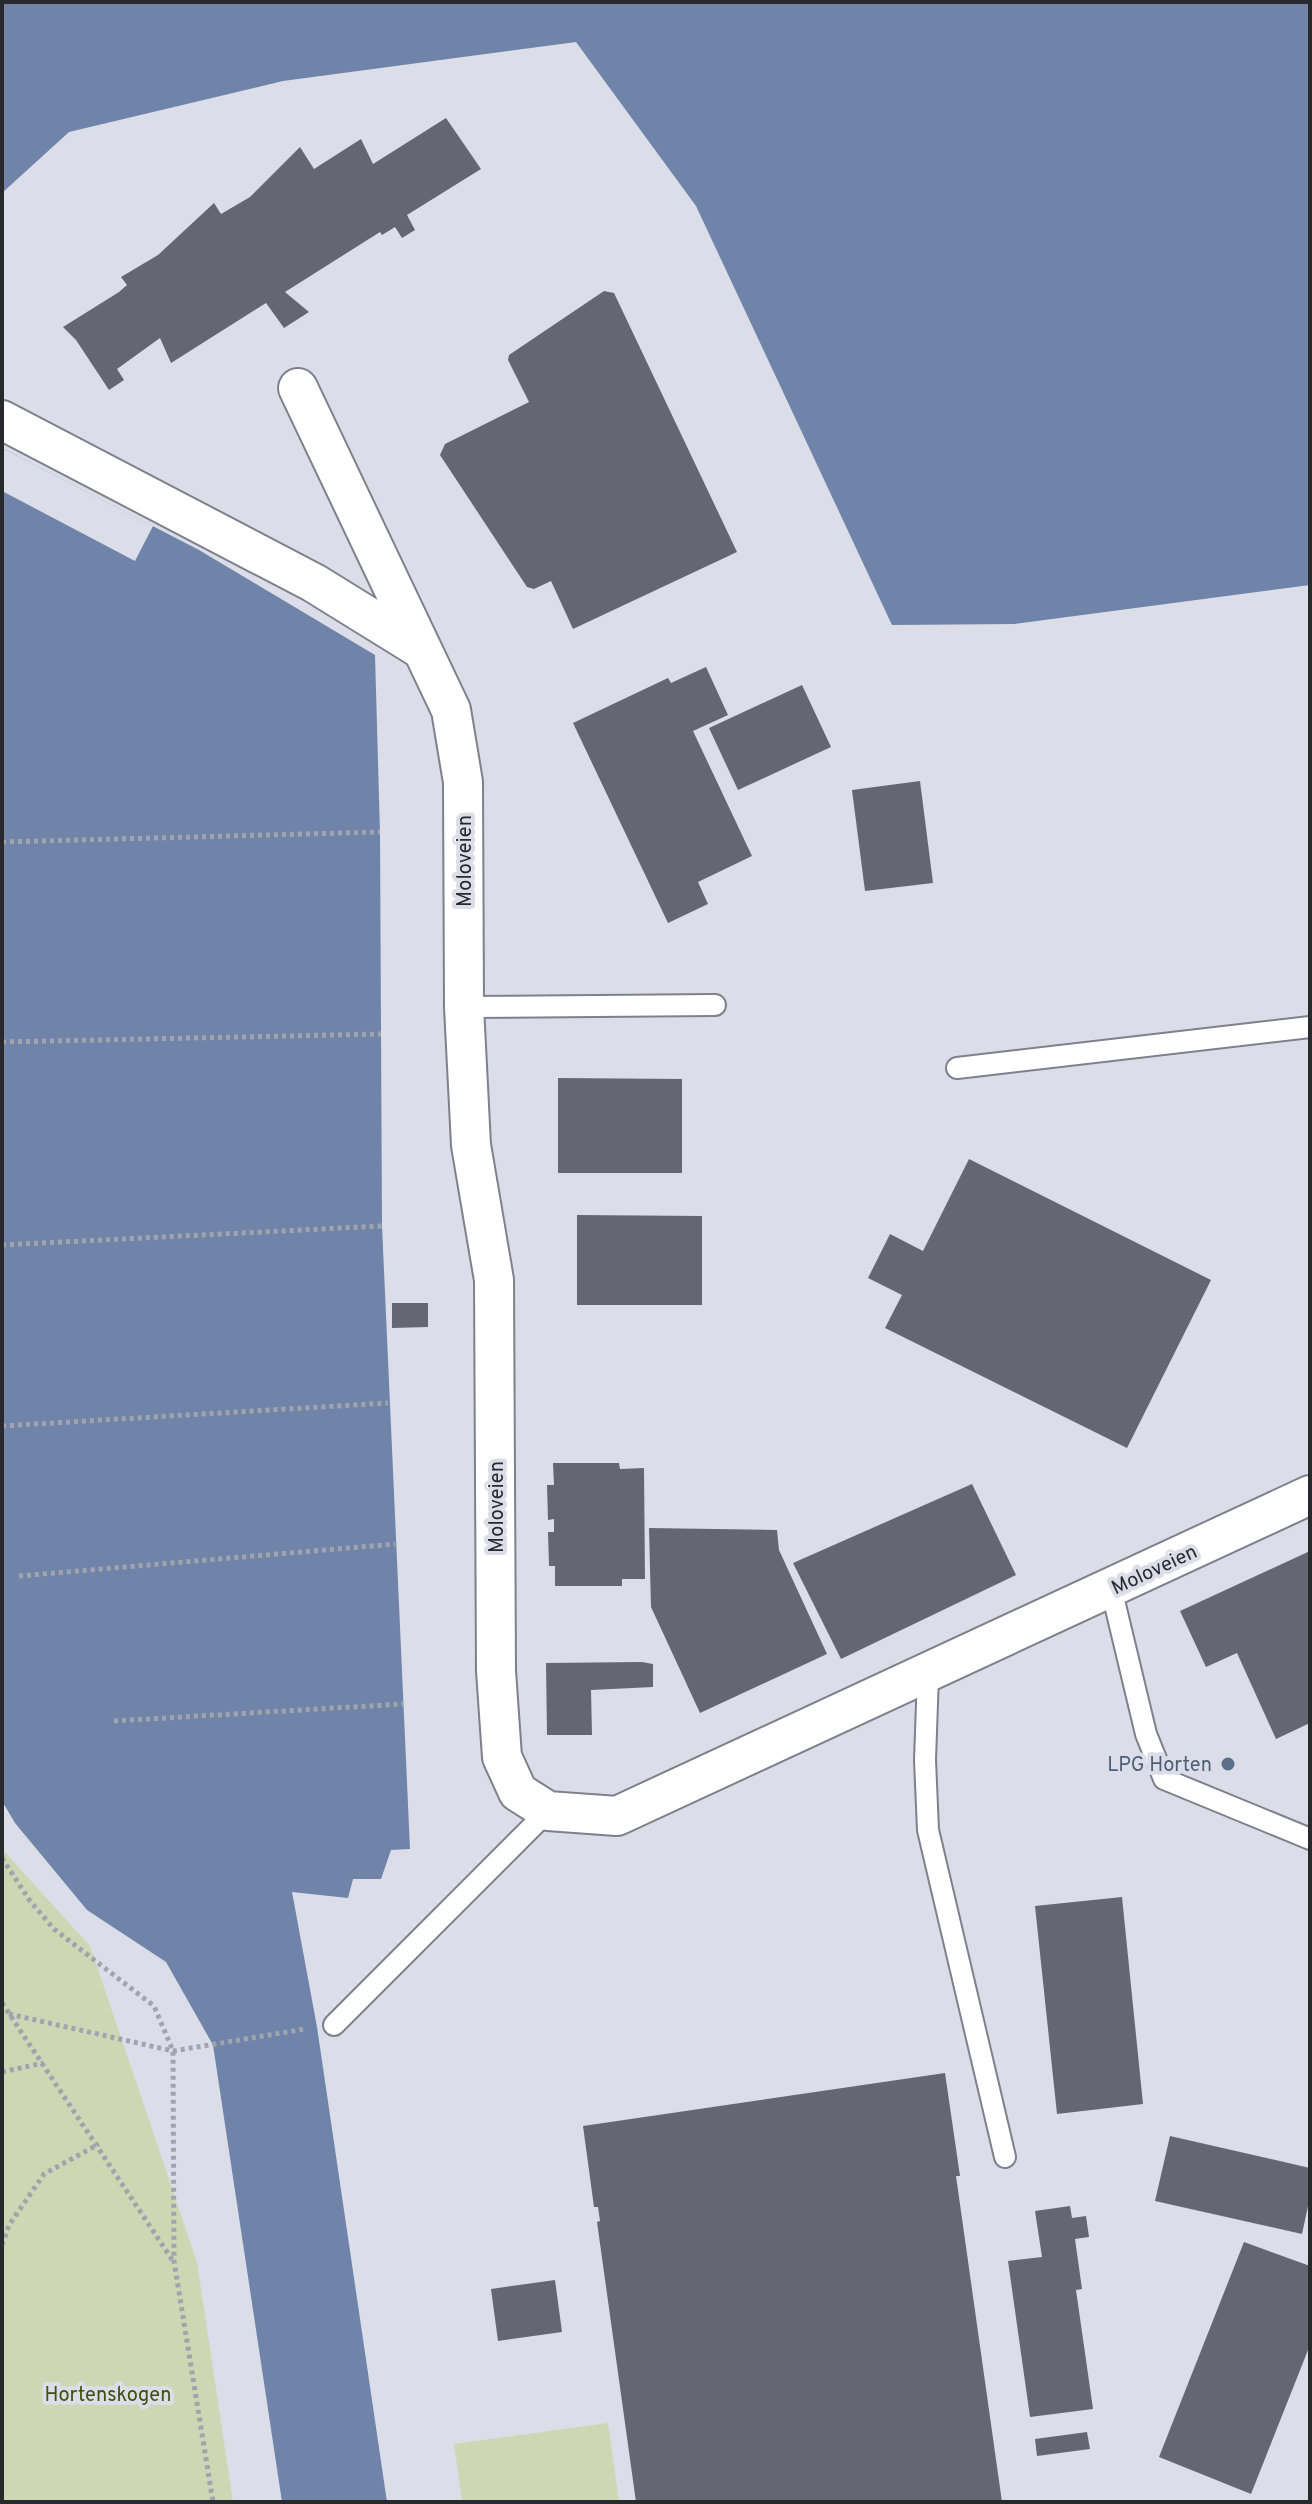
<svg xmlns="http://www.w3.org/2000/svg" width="1312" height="2504" font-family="Overpass,sans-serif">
  <rect width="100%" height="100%" fill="#dbdee9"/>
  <g fill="#cdd7b3">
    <polygon points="2,1849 90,1946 197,2262 233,2502 2,2502"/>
    <polygon points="608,2423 619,2502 462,2502 454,2444"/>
  </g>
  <g fill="#6f84a8">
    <polygon points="2,2 1310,2 1310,585 1015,624 892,625 696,206 576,42 283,81 69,132 2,193"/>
    <polygon points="2,448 199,550 375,655 380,832 382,1226 410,1849 391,1850 381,1879 353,1879 348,1898 292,1892 317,2027 387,2502 282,2502 213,2045 166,1962 87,1910 15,1823 2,1801"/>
  </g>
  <polygon fill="#dbdee9" points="2,448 153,526 135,561 2,491"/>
  <g fill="#646771">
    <polygon points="446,118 481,169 407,215 415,230 402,238 395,227 382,235 380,232 285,292 309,312 284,328 266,303 171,363 160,338 117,369 124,380 109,390 76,340 63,327 119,292 127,285 121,277 158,255 214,203 221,214 250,197 300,147 314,169 361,139 373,164"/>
    <polygon points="604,291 614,293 737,552 573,629 551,581 534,589 527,587 440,455 445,444 529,402 508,360 509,355"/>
    <polygon points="706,667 728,715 693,731 752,856 698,882 708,904 668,923 573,723 668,678 671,683"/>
    <polygon points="802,685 831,747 738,790 709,728"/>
    <polygon points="920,781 933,883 865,891 852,790"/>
    <polygon points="558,1078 682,1079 682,1173 558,1173"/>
    <polygon points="969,1159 1211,1280 1127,1448 885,1328 902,1295 868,1278 890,1234 923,1251"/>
    <polygon points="577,1215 702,1216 702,1305 577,1305"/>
    <polygon points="392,1303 428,1303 428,1327 392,1328"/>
    <polygon points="553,1463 619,1463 620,1469 644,1468 645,1579 622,1579 622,1586 555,1586 555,1566 549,1566 548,1532 554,1532 554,1519 548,1520 547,1485 554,1485"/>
    <polygon points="972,1484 1016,1575 841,1659 793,1563"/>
    <polygon points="649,1528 777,1530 779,1550 827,1654 700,1713 651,1607"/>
    <polygon points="1310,1551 1310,1723 1276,1739 1237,1653 1206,1667 1180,1611"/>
    <polygon points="642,1662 653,1664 653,1687 591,1690 592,1735 547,1735 546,1663"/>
    <polygon points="1122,1897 1143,2104 1057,2114 1035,1906"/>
    <polygon points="945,2073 960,2176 956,2176 1002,2502 636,2502 597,2222 600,2221 598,2207 594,2207 583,2126"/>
    <polygon points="1170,2136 1310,2168 1310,2197 1302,2234 1155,2201"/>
    <polygon points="1070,2206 1072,2218 1086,2216 1089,2237 1075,2239 1082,2289 1076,2290 1093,2409 1030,2417 1008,2261 1042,2257 1035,2211"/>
    <polygon points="1244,2242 1310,2266 1310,2345 1251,2494 1159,2457"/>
    <polygon points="555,2280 562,2332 498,2341 491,2289"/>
    <polygon points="1087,2432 1090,2449 1037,2456 1035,2439"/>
  </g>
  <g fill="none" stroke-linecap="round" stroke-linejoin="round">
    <g stroke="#7e808b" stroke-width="24">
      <g id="service">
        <polyline points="464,1007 715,1005"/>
        <polyline points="957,1068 1310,1027"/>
        <polyline points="1111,1588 1146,1734 1164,1779 1310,1839"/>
        <polyline points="928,1675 925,1760 928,1830 1005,2157"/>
        <polyline points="334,2025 548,1811"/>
      </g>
    </g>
    <g stroke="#7e808b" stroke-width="42">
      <g id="minor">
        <polyline points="298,388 451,710 463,782 464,1007 471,1145 494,1280 496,1671 502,1757 518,1792 548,1811 617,1816 1310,1495"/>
        <polyline points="2,420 314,583 419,648"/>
      </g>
    </g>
    <g stroke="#a2a4ad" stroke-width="5" stroke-dasharray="4 4" stroke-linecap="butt">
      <polyline points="2,842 380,832"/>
      <polyline points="2,1042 381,1034"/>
      <polyline points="2,1245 382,1226"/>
      <polyline points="2,1426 388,1403"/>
      <polyline points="19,1576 395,1544"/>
      <polyline points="114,1721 403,1704"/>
      <polyline points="2,1858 30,1901 54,1929 154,2006 173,2051 174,2261 213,2502"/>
      <polyline points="2,2003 173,2261"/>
      <polyline points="9,2014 173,2051 305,2029"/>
      <polyline points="2,2072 43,2063"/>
      <polyline points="2,2245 9,2225 44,2174 99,2144"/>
    </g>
    <use href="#service" stroke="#fff" stroke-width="20"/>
    <use href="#minor" stroke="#fff" stroke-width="38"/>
  </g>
  <circle fill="#5c6f8a" stroke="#dbdee9" stroke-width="3" cx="1228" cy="1764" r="8"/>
  <g text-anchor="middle" stroke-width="8" stroke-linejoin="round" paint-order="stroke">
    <g font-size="20" fill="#27292d" stroke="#dbdee9">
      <text transform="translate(464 861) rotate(-90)" y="7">Moloveien</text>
      <text transform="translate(496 1507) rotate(-90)" y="7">Moloveien</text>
      <text transform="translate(1154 1569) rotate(-25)" y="7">Moloveien</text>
    </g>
    <g font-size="20" fill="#4e5e75" stroke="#dbdee9" text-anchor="end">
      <text x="1212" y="1771">LPG Horten</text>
    </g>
    <g font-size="20" fill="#434f09" stroke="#dbdee9">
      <text x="108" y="2401">Hortenskogen</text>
    </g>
  </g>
  <rect width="1312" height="2504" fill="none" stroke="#27292d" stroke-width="8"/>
</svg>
